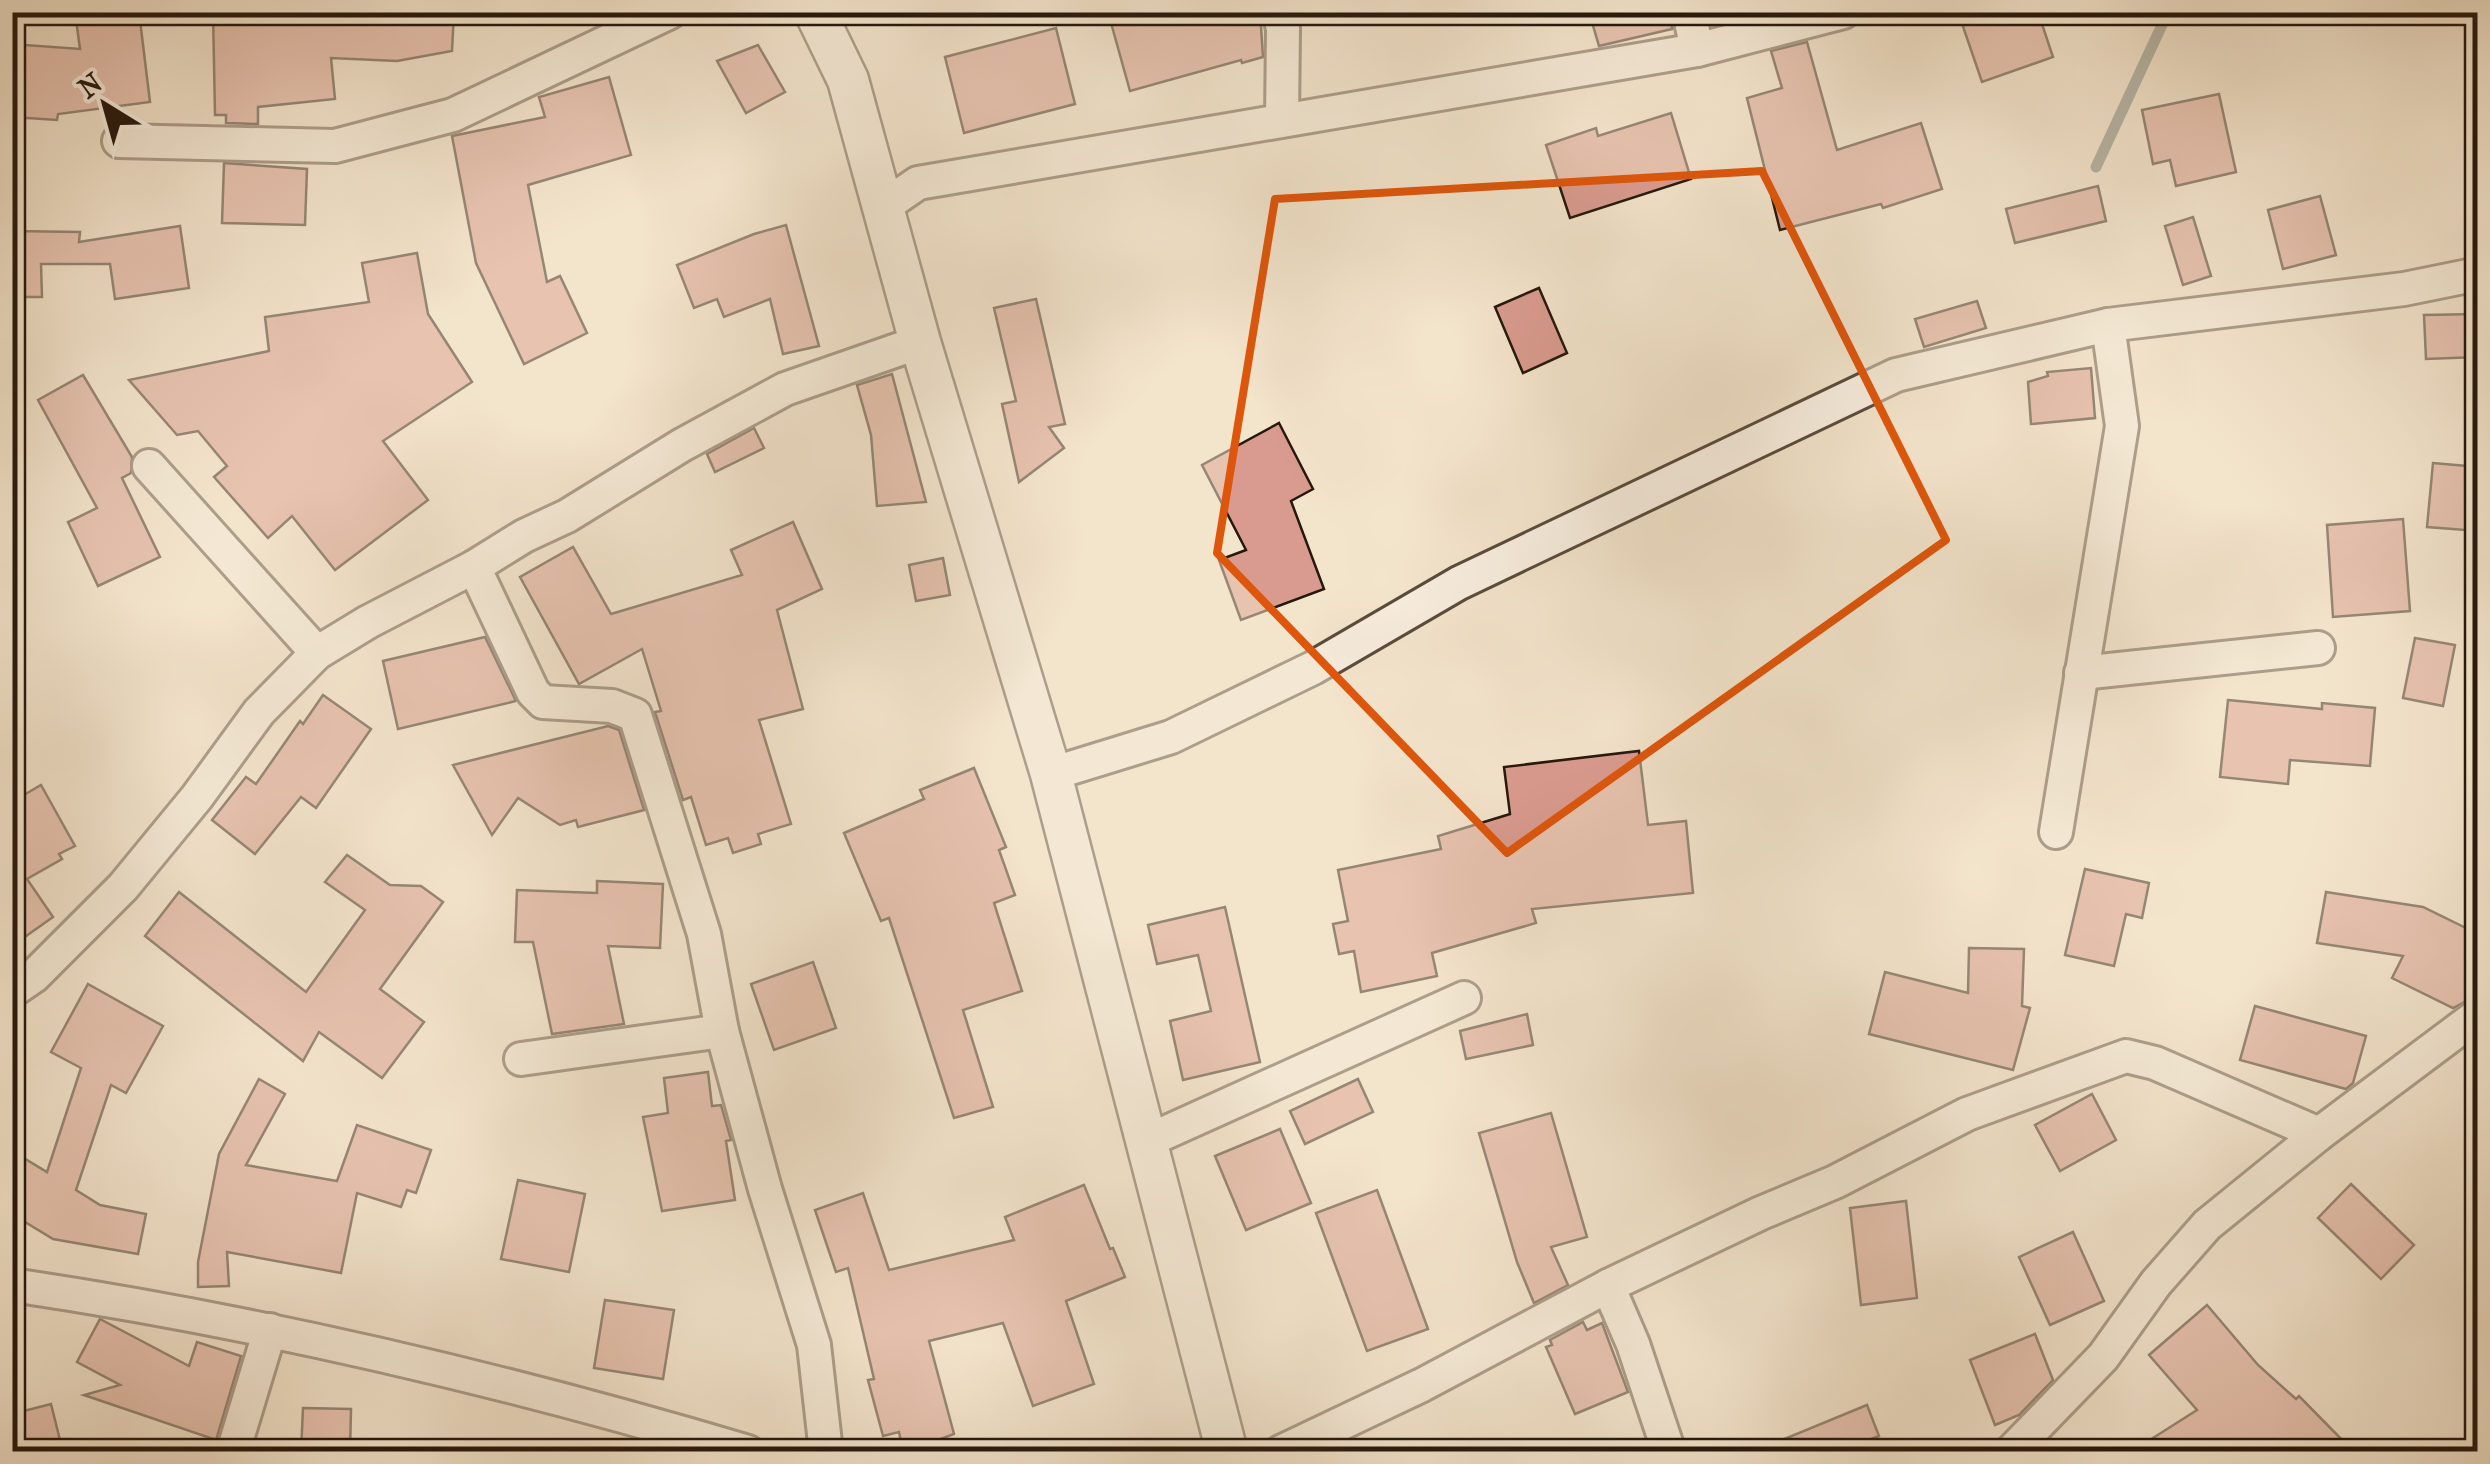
<svg xmlns="http://www.w3.org/2000/svg" width="2490" height="1464" font-family="'IM FELL French Canon',serif">
  <rect width="100%" height="100%" fill="#f3e4cc"/>
  <filter id="stains"><feTurbulence type="fractalNoise" baseFrequency=".002" numOctaves="4"/><feColorMatrix values="0 0 0 0 .2 0 0 0 0 .09 0 0 0 0 .02 0 0 0 .5 -.17"/></filter>
  <radialGradient id="worn" r=".72"><stop offset=".6" stop-color="#630" stop-opacity="0"/><stop offset="1" stop-color="#630" stop-opacity=".3"/></radialGradient>
  <g fill="none" stroke-linecap="round" stroke-linejoin="round">
    <polyline stroke="#6d7b77" stroke-width="11" points="2096,167 2168,12"/>
  </g>
  <g fill="#d99b8f" stroke="#26180c" stroke-width="2.5">
    <polygon points="75,12 139,12 150,102 58,114 57,120 12,117 12,44 80,49"/>
    <polygon points="213,12 454,12 452,51 397,61 331,58 335,99 258,107 258,124 226,123 226,115 215,115"/>
    <polygon points="1108,12 1260,12 1263,57 1242,63 1241,60 1130,91"/>
    <polygon points="1589,12 1670,12 1672,29 1599,46"/>
    <polygon points="1958,12 2038,12 2053,57 1982,82"/>
    <polygon points="1056,28 1075,104 964,133 945,57"/>
    <polygon points="1807,42 1837,150 1921,123 1942,189 1883,208 1881,204 1780,230 1747,98 1782,88 1771,51"/>
    <polygon points="758,45 785,92 746,113 717,61"/>
    <polygon points="609,77 631,155 528,185 547,282 560,276 587,333 524,364 476,263 452,136 545,117 539,97"/>
    <polygon points="2219,94 2236,172 2176,186 2170,160 2153,164 2142,110"/>
    <polygon points="1671,113 1691,179 1570,218 1546,145 1596,128 1598,136"/>
    <polygon points="224,163 307,169 305,225 222,223"/>
    <polygon points="2098,186 2106,221 2015,243 2006,209"/>
    <polygon points="2320,196 2336,255 2283,269 2268,210"/>
    <polygon points="2193,217 2211,276 2183,285 2165,226"/>
    <polygon points="786,225 819,346 783,354 770,299 724,317 717,299 694,308 677,265 754,234"/>
    <polygon points="180,226 189,288 115,299 110,264 41,264 42,297 12,297 12,231 80,232 79,242"/>
    <polygon points="417,253 428,314 472,382 383,441 428,500 335,570 292,516 268,538 214,477 227,466 198,431 177,435 129,380 269,351 265,317 369,302 362,263"/>
    <polygon points="1539,288 1567,353 1523,373 1495,307"/>
    <polygon points="1036,299 1065,424 1049,427 1064,448 1019,482 1002,404 1016,401 994,308"/>
    <polygon points="1977,301 1986,328 1924,347 1915,319"/>
    <polygon points="2478,314 2478,357 2426,359 2424,315"/>
    <polygon points="2091,368 2095,418 2031,424 2028,382 2048,376 2047,372"/>
    <polygon points="892,374 926,502 877,506 871,435 857,385"/>
    <polygon points="83,375 132,457 131,473 122,478 160,557 98,586 68,522 97,508 38,400"/>
    <polygon points="1279,423 1313,489 1291,501 1324,589 1241,620 1219,560 1246,550 1202,465"/>
    <polygon points="754,428 764,448 715,472 707,454"/>
    <polygon points="2433,463 2478,467 2478,531 2427,527"/>
    <polygon points="2403,519 2410,611 2333,617 2327,525"/>
    <polygon points="793,522 822,589 777,610 803,709 759,720 791,824 758,834 761,844 733,853 728,838 706,845 691,797 683,800 655,712 661,711 642,649 579,684 520,577 573,547 611,614 742,575 731,550"/>
    <polygon points="943,558 950,595 916,601 909,565"/>
    <polygon points="485,637 516,701 398,729 383,661"/>
    <polygon points="2415,638 2455,645 2443,706 2403,698"/>
    <polygon points="323,695 371,729 316,808 301,797 255,854 212,820 246,777 256,784 300,721 303,724"/>
    <polygon points="2228,700 2322,709 2322,703 2375,708 2370,766 2290,760 2288,784 2220,777"/>
    <polygon points="608,726 619,730 644,810 578,827 576,820 560,825 518,798 492,835 453,765"/>
    <polygon points="1639,751 1648,825 1686,821 1693,893 1532,909 1536,923 1432,953 1437,976 1361,992 1354,951 1339,954 1333,924 1348,921 1338,870 1441,849 1438,836 1510,814 1504,767"/>
    <polygon points="974,768 1006,847 999,850 1015,895 994,903 1022,991 963,1010 993,1107 954,1118 889,918 881,921 844,833 924,799 920,790"/>
    <polygon points="41,785 75,846 59,854 62,859 27,879 53,917 12,946 12,802"/>
    <polygon points="347,855 390,885 421,886 443,902 380,989 424,1022 382,1078 319,1032 303,1061 145,936 179,892 306,992 365,910 325,882"/>
    <polygon points="2085,869 2149,883 2142,918 2126,914 2114,966 2065,955"/>
    <polygon points="597,881 663,884 660,948 608,946 624,1024 552,1034 533,942 515,942 517,890 597,893"/>
    <polygon points="2326,892 2423,907 2478,934 2478,995 2453,1008 2392,978 2403,956 2317,943"/>
    <polygon points="1225,907 1260,1062 1183,1080 1170,1021 1211,1011 1198,955 1157,964 1148,925"/>
    <polygon points="1969,948 2024,949 2022,1006 2030,1008 2013,1070 1869,1034 1885,972 1968,993"/>
    <polygon points="813,962 836,1028 774,1050 751,984"/>
    <polygon points="88,984 163,1026 126,1093 111,1085 76,1190 100,1205 146,1214 138,1254 53,1239 12,1214 12,1151 47,1172 81,1068 51,1052"/>
    <polygon points="2255,1006 2366,1036 2353,1083 2346,1089 2240,1060"/>
    <polygon points="1527,1014 1533,1045 1466,1059 1460,1031"/>
    <polygon points="708,1072 712,1106 721,1105 731,1140 726,1141 735,1200 662,1211 643,1117 668,1113 664,1078"/>
    <polygon points="259,1079 285,1094 246,1165 337,1181 357,1125 431,1150 416,1193 407,1190 401,1207 357,1193 341,1273 227,1252 229,1286 198,1287 198,1262 219,1154"/>
    <polygon points="1358,1079 1373,1112 1305,1144 1290,1111"/>
    <polygon points="2092,1094 2116,1140 2060,1171 2035,1125"/>
    <polygon points="1551,1113 1587,1237 1551,1247 1568,1285 1534,1303 1517,1262 1479,1133"/>
    <polygon points="1280,1129 1311,1203 1246,1230 1215,1156"/>
    <polygon points="518,1180 585,1194 569,1272 501,1259"/>
    <polygon points="2351,1184 2414,1245 2381,1279 2318,1218"/>
    <polygon points="1084,1185 1110,1249 1113,1248 1125,1277 1066,1301 1094,1384 1033,1406 1003,1323 929,1341 954,1434 935,1441 938,1452 903,1452 899,1432 883,1436 868,1380 874,1379 848,1268 836,1272 815,1210 863,1193 889,1270 1014,1240 1005,1217"/>
    <polygon points="1377,1190 1428,1329 1367,1351 1316,1213"/>
    <polygon points="1906,1201 1917,1298 1861,1305 1850,1208"/>
    <polygon points="2073,1232 2104,1301 2050,1325 2019,1257"/>
    <polygon points="605,1300 674,1310 663,1379 594,1368"/>
    <polygon points="2207,1305 2258,1365 2296,1399 2299,1396 2354,1452 2131,1452 2197,1410 2149,1355"/>
    <polygon points="100,1319 189,1366 197,1342 241,1356 216,1440 84,1395 120,1385 77,1362"/>
    <polygon points="1583,1322 1587,1330 1602,1323 1628,1392 1575,1414 1546,1347 1552,1345 1550,1340"/>
    <polygon points="2035,1334 2053,1380 2019,1415 1995,1425 1970,1360"/>
    <polygon points="51,1404 63,1452 12,1452 12,1414"/>
    <polygon points="1867,1405 1879,1436 1861,1443 1864,1452 1753,1452"/>
    <polygon points="303,1408 351,1409 350,1452 301,1452"/>
  </g>
  <g fill="none" stroke-linecap="round" stroke-linejoin="round">
    <g stroke="#594b3c" stroke-width="38">
      <g id="minor">
        <polyline points="1279,12 1283,29 1282,120"/>
        <polyline points="1689,12 1697,50"/>
        <polyline points="119,141 335,146 453,115 670,12"/>
        <polyline points="883,207 918,183 1697,50 1843,12"/>
        <polyline points="149,466 317,653"/>
        <polyline points="474,567 533,692 543,702 612,706 635,715 704,934 722,1031 765,1189 814,1345 826,1452"/>
        <polyline points="2081,673 2318,648"/>
        <polyline points="1051,774 1171,737 1313,668 1459,583 1896,375 2108,325 2404,289 2478,274"/>
        <polyline points="2056,832 2122,426 2108,325"/>
        <polyline points="12,991 34,976 123,887 197,797 259,712 317,653 368,622 474,567 524,536 567,516 682,445 785,389 920,342"/>
        <polyline points="521,1059 722,1031"/>
        <polyline points="1147,1141 1464,998"/>
        <path d="M12 1285C262 1322 506 1380 748 1452"/>
        <polyline points="1608,1286 1633,1344 1669,1452"/>
        <polyline points="233,1452 270,1330"/>
        <polyline points="1281,1452 1422,1385 1608,1286 1761,1213 1835,1182 1967,1114 2126,1056 2155,1063 2319,1134"/>
        <polyline points="2011,1452 2103,1357 2156,1283 2207,1225 2319,1134 2478,1015"/>
      </g>
    </g>
    <g stroke="#594b3c" stroke-width="45">
      <polyline id="tertiary" points="815,12 848,80 920,342 1051,774 1227,1452"/>
    </g>
    <use href="#minor" stroke="#f7edde" stroke-width="32"/>
    <use href="#tertiary" stroke="#f7edde" stroke-width="40"/>
  </g>
  <path d="M0 0H2490V1464H0ZM1762 171 1946 540 1507 853 1217 553 1275 199Z" fill="#f3e4cc" fill-opacity=".55" fill-rule="evenodd"/>
  <path fill="none" stroke="#de560c" stroke-width="8" stroke-linejoin="round" d="M1762 171 1946 540 1507 853 1217 553 1275 199Z"/>
  <rect width="2490" height="1464" fill="none" stroke="#f3e4cc" stroke-width="50"/>
  <rect x="15" y="15" width="2460" height="1434" fill="none" stroke="#26180c" stroke-width="5"/>
  <rect x="25" y="25" width="2440" height="1414" fill="none" stroke="#26180c" stroke-width="2.5"/>
  <g transform="translate(105 105) rotate(323)" stroke="#f7edde" stroke-width="8" paint-order="stroke">
  <path d="M0-8L18 38L0 25L-18 38Z" fill="#26180c"/>
  <text y="-15" font-size="28" font-weight="bold" text-anchor="middle" fill="#26180c">N</text>
  </g>
  <rect width="100%" height="100%" filter="url(#stains)"/>
  <rect width="100%" height="100%" fill="url(#worn)"/>
</svg>
